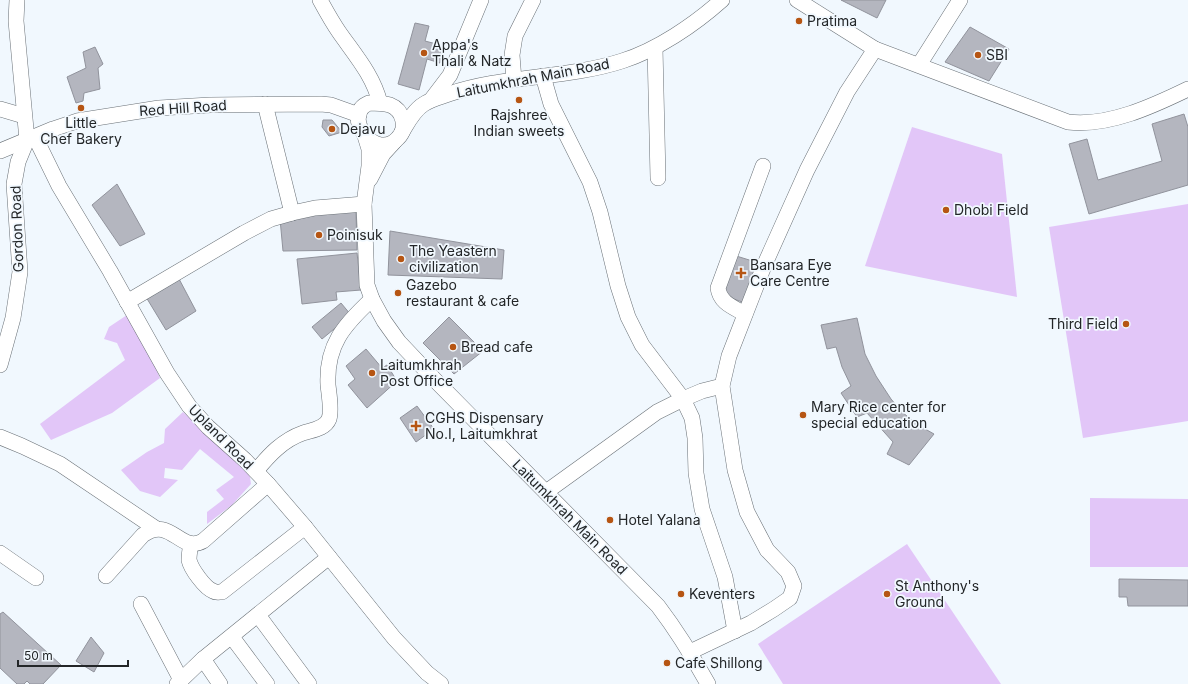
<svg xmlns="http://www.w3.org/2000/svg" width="1188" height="684" font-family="Inter,sans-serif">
  <rect width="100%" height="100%" fill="#f1f8fe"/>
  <g fill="#e2c6f8">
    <polygon points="912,127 1002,154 1017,297 865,266"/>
    <polygon points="1188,204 1188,421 1083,438 1049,227"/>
    <polygon points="127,315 146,346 160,378 112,413 51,440 40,424 125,360 117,343 104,339 109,327"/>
    <polygon points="183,412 249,470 251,484 232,505 207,524 207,512 224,499 216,490 234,477 200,449 182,470 165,468 164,478 178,480 160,497 140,491 121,470 147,452 164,443 165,429"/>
    <polygon points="1090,498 1188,499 1188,567 1090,567"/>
    <polygon points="907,544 1001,684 783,684 758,644"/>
  </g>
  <g fill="#b4b6bf" stroke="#91939c">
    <polygon points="841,0 886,0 877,18"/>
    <polygon points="415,23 429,26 425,41 444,46 440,63 427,59 419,90 398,84"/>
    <polygon points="970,27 1009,49 989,81 945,62"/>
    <polygon points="95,47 103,64 98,68 100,89 84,93 83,101 76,103 67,77 86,68 83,52"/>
    <polygon points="1184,114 1188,127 1188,185 1089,214 1069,144 1087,139 1098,180 1162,161 1152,124"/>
    <polygon points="323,120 332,120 342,132 329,136 322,127"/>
    <polygon points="117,184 145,234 120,246 92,205"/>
    <polygon points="356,212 357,250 283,251 280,219 304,213"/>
    <polygon points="390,231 504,250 502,279 388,275"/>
    <polygon points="357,253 361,290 336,292 337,300 302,304 297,259"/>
    <polygon points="733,255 759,263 745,303 720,294"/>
    <polygon points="178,277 196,311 166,330 146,297"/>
    <polygon points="341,303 351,315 322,339 312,327"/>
    <polygon points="449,317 483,351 454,374 423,343"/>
    <polygon points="857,318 865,354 876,376 891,399 902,412 918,425 934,434 909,465 887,454 893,442 867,413 857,417 841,393 851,386 842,367 836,347 827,349 821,325"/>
    <polygon points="366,349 382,368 387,365 397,381 367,408 348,385 355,379 346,366"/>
    <polygon points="417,406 434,429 416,442 400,418"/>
    <polygon points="1119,579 1188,580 1188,606 1128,606 1127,597 1119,597"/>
    <polygon points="3,612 61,665 43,684 30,684 27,681 24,684 17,684 0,668 0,614"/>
    <polygon points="91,637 104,653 94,672 76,661"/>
  </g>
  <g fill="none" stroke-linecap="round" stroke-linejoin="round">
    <g stroke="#6a7177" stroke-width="16">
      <g id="minor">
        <path d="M320 0C326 11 332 22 339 32 355 55 373 75 380 103"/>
        <path d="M797 0 875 49 1068 122C1108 127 1153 106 1188 89"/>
        <polyline points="655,48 658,178"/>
        <polyline points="919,65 960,0"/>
        <polyline points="543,76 551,104 590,182 600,212 618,286 628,317 642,345 683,399 692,418 695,438 696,473 702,509 725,577 735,631"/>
        <polyline points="514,80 512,55 515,36 533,0"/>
        <polyline points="431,100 450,75 481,0"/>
        <path d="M369 103C376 103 383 103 390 105 403 110 408 128 398 138 376 163 340 115 369 103Z"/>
        <polyline points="265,104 292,213"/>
        <polyline points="0,109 24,116"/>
        <path d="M402 132C408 122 414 110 424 104 432 99 441 97 449 94 505 75 566 79 622 61 657 50 694 25 722 0"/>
        <path d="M365 136 369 149V166L364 204 367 285 372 299 384 321 399 342 434 379 658 606C677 631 693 657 708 684"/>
        <polyline points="35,137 59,186 110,271 167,373 189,406 208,427 245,460 268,484 305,527 394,638 427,673 441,684"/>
        <polyline points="0,151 53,129 77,121 159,108 210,105 321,104 331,105 359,115"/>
        <polyline points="370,179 383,154 394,142"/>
        <polyline points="127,302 244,233 271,219 292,213 315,208 364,204"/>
        <path d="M745 314C733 307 720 303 718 288L763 166"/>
        <polyline points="0,365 13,318 20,272 14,184 18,162 27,140 16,21 17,0"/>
        <polyline points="0,437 22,446 60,464 155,528"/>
        <path d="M256 471C269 455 283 440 303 433 312 430 325 429 329 419 332 411 329 394 328 385 326 345 344 325 372 299"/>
        <polyline points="546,492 657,412 683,399 702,391 722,386"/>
        <path d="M191 544C190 549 189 555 189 560 191 569 205 588 213 591 216 593 219 592 222 592L305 527"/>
        <polyline points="0,553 36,578"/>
        <path d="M106 576 143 535C171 515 180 554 203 541L268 484"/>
        <polyline points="141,604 181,680"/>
        <polyline points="258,615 309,684"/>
        <polyline points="232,637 267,684"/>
        <polyline points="690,652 751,623 774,609 790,598 794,586 788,572 767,550 747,512 735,470 722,386 729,356 764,266 807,170 847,92 875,49"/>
        <polyline points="203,659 220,684"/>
        <polyline points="177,684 203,659 329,557"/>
      </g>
    </g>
    <use href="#minor" stroke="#fff" stroke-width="15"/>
  </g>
  <g fill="#b65513" stroke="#f1f8fe" stroke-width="1.5">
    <circle cx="799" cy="21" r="4"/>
    <circle cx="424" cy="53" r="4"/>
    <circle cx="978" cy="55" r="4"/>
    <circle cx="519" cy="100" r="4"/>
    <circle cx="81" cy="108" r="4"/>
    <circle cx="332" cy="129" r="4"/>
    <circle cx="946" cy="210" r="4"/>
    <circle cx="319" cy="235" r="4"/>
    <circle cx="401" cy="259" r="4"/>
    <path d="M739 267h4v4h4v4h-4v4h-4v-4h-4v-4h4z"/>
    <circle cx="398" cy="293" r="4"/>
    <circle cx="1126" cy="324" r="4"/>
    <circle cx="453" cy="347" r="4"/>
    <circle cx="372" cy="373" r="4"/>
    <circle cx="803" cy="415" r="4"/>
    <path d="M414 420h4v4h4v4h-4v4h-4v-4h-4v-4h4z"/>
    <circle cx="610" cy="520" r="4"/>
    <circle cx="681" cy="594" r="4"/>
    <circle cx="887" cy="594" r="4"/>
    <circle cx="667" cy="663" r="4"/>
  </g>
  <g text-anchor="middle" stroke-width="3.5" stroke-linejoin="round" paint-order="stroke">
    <g font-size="14" fill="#232628" stroke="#f1f8fe" text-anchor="start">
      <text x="807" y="26">Pratima</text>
      <text x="432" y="50">Appa's<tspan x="432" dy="16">Thali &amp; Natz</tspan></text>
      <text x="986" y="60">SBI</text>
      <text x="519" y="120" text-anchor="middle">Rajshree<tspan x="519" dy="16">Indian sweets</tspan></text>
      <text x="81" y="128" text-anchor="middle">Little<tspan x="81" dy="16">Chef Bakery</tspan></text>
      <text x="340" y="134">Dejavu</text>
      <text x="954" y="215">Dhobi Field</text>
      <text x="327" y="240">Poinisuk</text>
      <text x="409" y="256">The Yeastern<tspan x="409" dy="16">civilization</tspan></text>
      <text x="750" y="270">Bansara Eye<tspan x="750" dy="16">Care Centre</tspan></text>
      <text x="406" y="290">Gazebo<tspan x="406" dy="16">restaurant &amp; cafe</tspan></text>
      <text x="1118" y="329" text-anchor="end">Third Field</text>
      <text x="461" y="352">Bread cafe</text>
      <text x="380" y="370">Laitumkhrah<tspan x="380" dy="16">Post Office</tspan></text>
      <text x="811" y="412">Mary Rice center for<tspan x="811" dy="16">special education</tspan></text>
      <text x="425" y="423">CGHS Dispensary<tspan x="425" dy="16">No.I, Laitumkhrat</tspan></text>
      <text x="618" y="525">Hotel Yalana</text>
      <text x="895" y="591">St Anthony's<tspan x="895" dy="16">Ground</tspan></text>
      <text x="689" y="599">Keventers</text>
      <text x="675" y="668">Cafe Shillong</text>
    </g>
    <g font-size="14" fill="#232628" stroke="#f1f8fe">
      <text transform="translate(533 78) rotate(-11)" y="5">Laitumkhrah Main Road</text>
      <text transform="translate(183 108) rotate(-4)" y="5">Red Hill Road</text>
      <text transform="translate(17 229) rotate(-92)" y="5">Gordon Road</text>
      <text transform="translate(221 437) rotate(45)" y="5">Upland Road</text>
      <text transform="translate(570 517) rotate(45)" y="5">Laitumkhrah Main Road</text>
    </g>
  </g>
  <path d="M18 660v6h110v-6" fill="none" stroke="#232628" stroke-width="2"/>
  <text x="24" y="660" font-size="12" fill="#232628" stroke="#f1f8fe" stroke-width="3" paint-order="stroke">50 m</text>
</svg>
